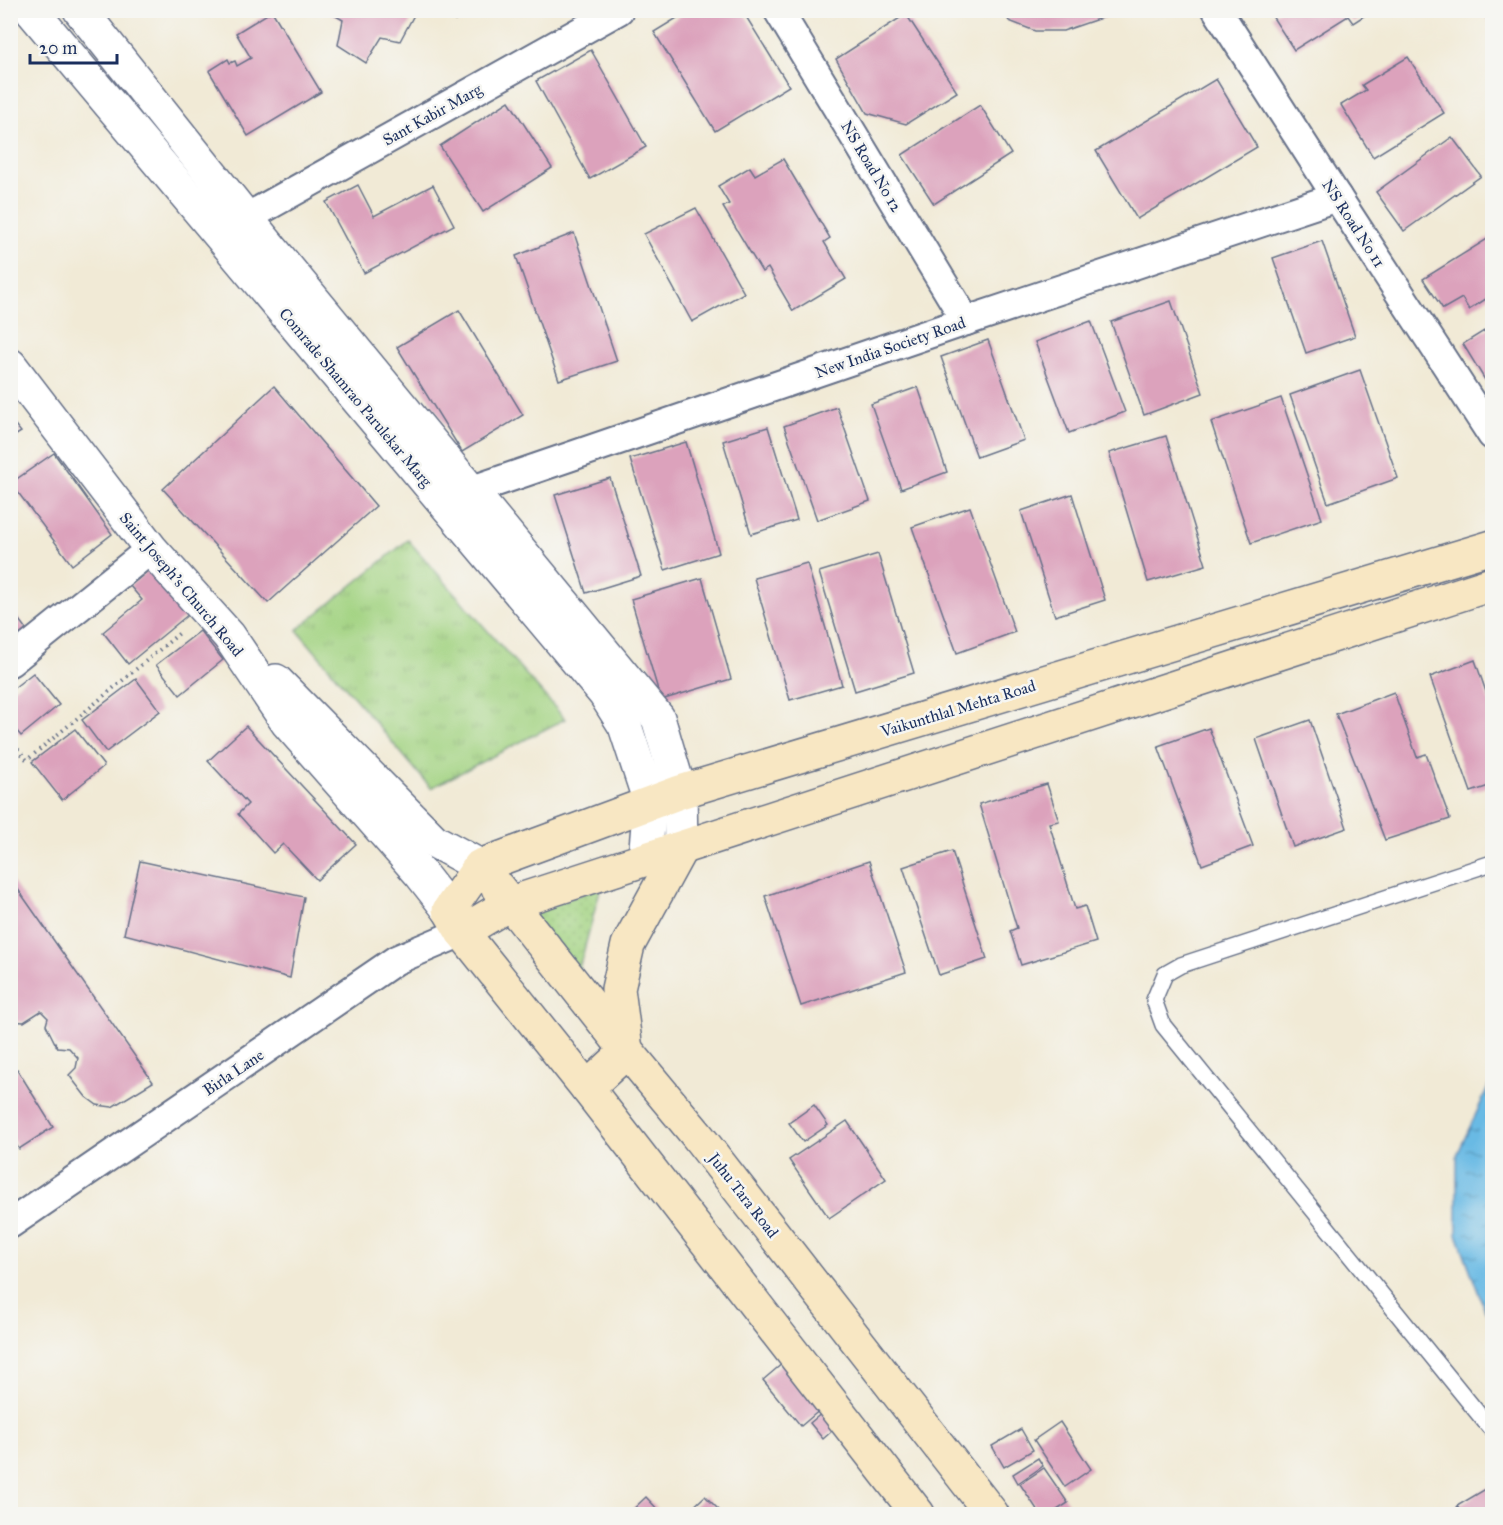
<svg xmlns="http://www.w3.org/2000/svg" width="1503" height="1525" font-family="'IM FELL Great Primer',serif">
  <defs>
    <pattern id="grass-dots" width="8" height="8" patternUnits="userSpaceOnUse" patternTransform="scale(1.5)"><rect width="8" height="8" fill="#a3d382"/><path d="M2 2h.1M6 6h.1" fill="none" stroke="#8cb573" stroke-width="1.8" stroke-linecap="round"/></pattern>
    <pattern id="park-tufts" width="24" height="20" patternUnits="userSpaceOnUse" patternTransform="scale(1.5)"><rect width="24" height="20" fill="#a3d382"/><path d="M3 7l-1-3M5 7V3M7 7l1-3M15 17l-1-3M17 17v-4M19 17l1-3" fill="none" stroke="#8cb573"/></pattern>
    <pattern id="water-ripples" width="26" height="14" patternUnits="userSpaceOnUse" patternTransform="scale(1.5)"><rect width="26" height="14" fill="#69bae4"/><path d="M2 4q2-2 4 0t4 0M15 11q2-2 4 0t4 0" fill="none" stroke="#5698bc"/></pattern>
  </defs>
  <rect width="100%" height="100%" fill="#f6f6f2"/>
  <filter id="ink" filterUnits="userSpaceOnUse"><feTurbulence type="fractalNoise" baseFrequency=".0167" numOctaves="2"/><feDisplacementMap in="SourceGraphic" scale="12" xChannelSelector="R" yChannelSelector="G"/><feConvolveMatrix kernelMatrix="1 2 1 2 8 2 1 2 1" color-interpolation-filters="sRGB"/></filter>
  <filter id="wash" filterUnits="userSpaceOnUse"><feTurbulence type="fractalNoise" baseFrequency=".008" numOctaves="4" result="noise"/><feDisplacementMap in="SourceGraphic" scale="24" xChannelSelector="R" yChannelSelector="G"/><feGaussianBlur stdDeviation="1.35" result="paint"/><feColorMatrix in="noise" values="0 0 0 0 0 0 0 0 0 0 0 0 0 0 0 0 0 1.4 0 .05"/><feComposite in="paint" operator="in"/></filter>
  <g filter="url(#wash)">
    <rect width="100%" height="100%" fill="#f1ead6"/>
    <polygon fill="url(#grass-dots)" stroke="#5f8170" stroke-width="1.5" points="601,887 577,976 524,915"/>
    <polygon fill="url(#park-tufts)" stroke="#5f8170" stroke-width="1.5" points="408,540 565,719 431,788 297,630"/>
    <polygon fill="url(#water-ripples)" stroke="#4274a1" stroke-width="1.5" points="1492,1079 1492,1320 1485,1311 1457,1234 1457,1155"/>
    <g id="blocks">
      <g fill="#dca2bc">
        <polygon points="325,10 413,10 415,13 400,41 382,37 366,63 338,45 343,20"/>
        <polygon points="449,10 471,10 455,21"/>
        <polygon points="690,10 742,10 789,86 715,131 654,32"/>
        <polygon points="1002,10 1128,10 1123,14 1101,18 1063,31 1035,31 1009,21"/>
        <polygon points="1280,10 1373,10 1353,23 1348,16 1294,50 1272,16"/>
        <polygon points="1481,10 1492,10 1492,19 1489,22"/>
        <polygon points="272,11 321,92 248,136 209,71 228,59 230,63 235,61 237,66 251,58 236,33"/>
        <polygon points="906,14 957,92 906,124 867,113 836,59"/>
        <polygon points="591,50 646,147 590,179 536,81"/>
        <polygon points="1408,57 1444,113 1373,157 1341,105 1366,90 1362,85"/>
        <polygon points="1216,79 1257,147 1137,219 1096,151"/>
        <polygon points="509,101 552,168 483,212 440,146"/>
        <polygon points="980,105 1011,154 934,204 902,155"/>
        <polygon points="1452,137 1481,176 1404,231 1376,192"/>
        <polygon points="783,159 830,238 824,242 846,279 793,311 768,268 762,272 723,207 729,204 718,186 750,167 755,175"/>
        <polygon points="358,185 374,216 433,185 454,225 364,273 326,202"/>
        <polygon points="696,208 744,293 692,322 644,234"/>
        <polygon points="574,233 617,361 559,380 516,256"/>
        <polygon points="1492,236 1492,295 1469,310 1462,298 1443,309 1423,279"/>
        <polygon points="1322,241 1355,336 1306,353 1273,258"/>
        <polygon points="1171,301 1203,393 1144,415 1111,322"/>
        <polygon points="459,310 523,415 462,452 397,347"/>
        <polygon points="1091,321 1125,412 1069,433 1035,342"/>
        <polygon points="1492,326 1492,376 1485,380 1463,344"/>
        <polygon points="988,340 1024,440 977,457 941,357"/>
        <polygon points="1360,370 1398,478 1328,503 1290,395"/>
        <polygon points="274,386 376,506 268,603 163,489"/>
        <polygon points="918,387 947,472 901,489 871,404"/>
        <polygon points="1281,398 1322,519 1251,543 1211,422"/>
        <polygon points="837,407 870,501 817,520 784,426"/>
        <polygon points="10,419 21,432 10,439"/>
        <polygon points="768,427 797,520 751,534 723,441"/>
        <polygon points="1166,436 1206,565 1148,582 1109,453"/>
        <polygon points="686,442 719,553 665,570 630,459"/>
        <polygon points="54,453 112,534 72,565 11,483"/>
        <polygon points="610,478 641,576 586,593 555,495"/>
        <polygon points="1072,494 1105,600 1055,616 1021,511"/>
        <polygon points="970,507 1015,632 957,653 912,527"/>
        <polygon points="878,554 914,673 855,691 819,572"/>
        <polygon points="807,563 842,685 790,700 754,578"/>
        <polygon points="151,568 189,614 128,664 103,632 142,600 130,586"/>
        <polygon points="702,578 731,679 661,700 631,599"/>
        <polygon points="10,608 32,637 10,653"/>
        <polygon points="200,631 223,660 180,695 156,665"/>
        <polygon points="1475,660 1492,709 1492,785 1471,792 1430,677"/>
        <polygon points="33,673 59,705 21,736 10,723 10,691"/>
        <polygon points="136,679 160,711 106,752 82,720"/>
        <polygon points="1394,692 1417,757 1426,754 1450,819 1385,840 1336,714"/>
        <polygon points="1310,720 1347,828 1293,847 1256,739"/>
        <polygon points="246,726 356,844 317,880 283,844 273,853 238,814 248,804 208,761"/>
        <polygon points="1209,728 1253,846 1202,865 1158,746"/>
        <polygon points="75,729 104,766 62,800 32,762"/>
        <polygon points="1047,784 1059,821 1049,823 1075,909 1085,906 1096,942 1021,965 1010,931 1017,928 979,804"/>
        <polygon points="952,851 987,959 939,975 903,867"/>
        <polygon points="140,861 304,897 290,978 124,934"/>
        <polygon points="869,861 906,972 801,1006 765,896"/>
        <polygon points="10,878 153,1082 112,1107 97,1105 86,1097 69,1075 76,1068 78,1058 69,1048 57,1047 46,1025 48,1018 41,1011 24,1022 10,1021"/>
        <polygon points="17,1069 53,1127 19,1149 10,1136 10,1073"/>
        <polygon points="814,1105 828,1125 803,1142 789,1123"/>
        <polygon points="847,1121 886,1179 829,1218 789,1160"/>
        <polygon points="790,1357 828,1403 801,1426 763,1380"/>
        <polygon points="829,1407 842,1422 823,1439 810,1423"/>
        <polygon points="1060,1422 1091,1469 1065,1487 1034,1440"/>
        <polygon points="1021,1429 1033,1450 1004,1467 992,1446"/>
        <polygon points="1038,1458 1043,1466 1018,1483 1013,1474"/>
        <polygon points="1044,1468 1068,1503 1051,1514 1040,1514 1020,1484"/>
        <polygon points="1489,1487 1492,1493 1492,1514 1462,1514 1457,1506"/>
        <polygon points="705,1496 723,1514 686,1514"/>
        <polygon points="646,1497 662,1514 628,1514"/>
      </g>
    </g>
  </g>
  <g filter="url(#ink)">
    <use href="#blocks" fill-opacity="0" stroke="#667088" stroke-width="1.5"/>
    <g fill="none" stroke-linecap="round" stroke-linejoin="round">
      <g stroke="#667088" stroke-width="18">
        <polyline id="service" points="1492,863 1181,965 1165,974 1154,1000 1163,1025 1490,1428 1492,1427"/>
      </g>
      <g stroke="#667088" stroke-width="32">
        <g id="minor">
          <polyline points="778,10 966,321"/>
          <polyline points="1217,10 1337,197 1492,435"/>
          <polyline points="246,218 619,10"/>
          <polyline points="452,497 966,321 1337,197"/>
          <polyline points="10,662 151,549"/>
          <polyline points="10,1224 396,960 462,932"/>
        </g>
      </g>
      <g stroke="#667088" stroke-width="36">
        <g id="tertiary">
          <polyline points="31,10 605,694 625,726 650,802 645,859"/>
          <polyline points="80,10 246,218 658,718 680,792 681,848"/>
          <polyline points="10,365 151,549 229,636 287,722 420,873 449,910"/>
          <polyline points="276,681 434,841 480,866"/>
        </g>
      </g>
      <g stroke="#667088" stroke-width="36">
        <g id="secondary">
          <polyline points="498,888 627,1051 696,1134 992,1514"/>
          <polyline points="462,932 511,903 1492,584"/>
          <polyline points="626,1050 618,989 628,945 681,848"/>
          <polyline points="587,1088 627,1051"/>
          <polyline points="918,1514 587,1088 462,932 449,910 480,866 680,792 1492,547"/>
        </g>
      </g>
      <polyline stroke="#667088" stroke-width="4" stroke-dasharray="1.5 4.5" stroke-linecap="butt" points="10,740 27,760 182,631"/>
      <use href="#service" stroke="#fff" stroke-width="15"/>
      <use href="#minor" stroke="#fff" stroke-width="28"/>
      <use href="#tertiary" stroke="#fff" stroke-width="33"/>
      <use href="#secondary" stroke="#f8e7c3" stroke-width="33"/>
    </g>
  </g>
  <g text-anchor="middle" stroke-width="5" stroke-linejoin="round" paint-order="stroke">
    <g font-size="16" fill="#1b2f5e" stroke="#f6f6f2">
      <text transform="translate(432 114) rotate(-29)" y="6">Sant Kabir Marg</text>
      <text transform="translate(872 166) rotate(59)" y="6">NS Road No 12</text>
      <text transform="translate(1354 223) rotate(57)" y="6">NS Road No 11</text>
      <text transform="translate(890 347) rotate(-19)" y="6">New India Society Road</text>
      <text transform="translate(356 397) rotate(50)" y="6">Comrade Shamrao Parulekar Marg</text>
      <text transform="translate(182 584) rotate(50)" y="6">Saint Joseph's Church Road</text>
      <text transform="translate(958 708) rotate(-17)" y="6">Vaikunthlal Mehta Road</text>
      <text transform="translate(233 1072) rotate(-34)" y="6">Birla Lane</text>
      <text transform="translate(744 1195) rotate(52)" y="6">Juhu Tara Road</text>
    </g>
  </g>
  <rect width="1503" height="1525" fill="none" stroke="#f6f6f2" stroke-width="36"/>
  <path d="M30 54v9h87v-9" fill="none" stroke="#1b2f5e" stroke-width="3"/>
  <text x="39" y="54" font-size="18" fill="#1b2f5e" stroke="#f6f6f2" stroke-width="4.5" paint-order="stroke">20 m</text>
</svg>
